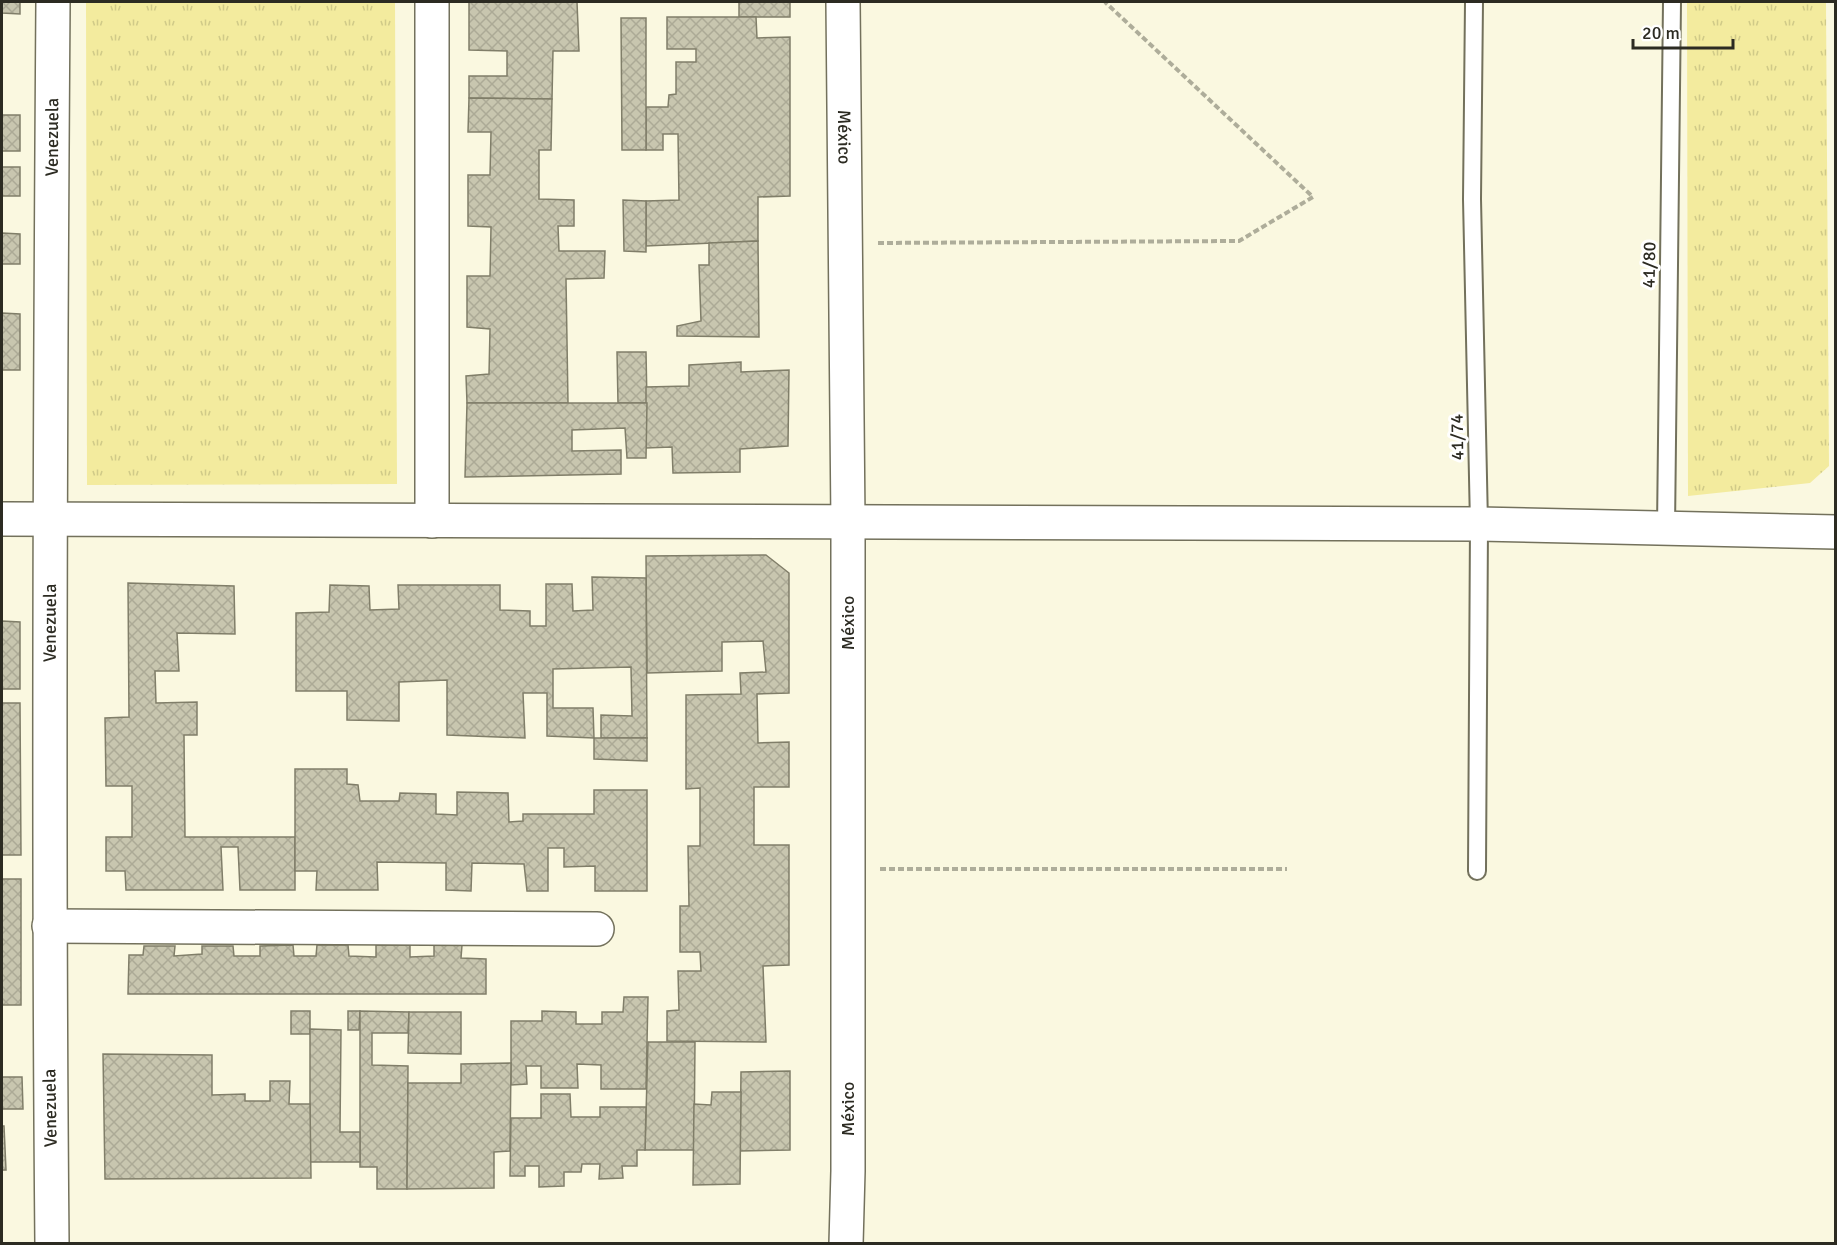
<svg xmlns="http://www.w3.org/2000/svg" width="1837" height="1245" font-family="Signika,sans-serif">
  <defs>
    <pattern id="park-tufts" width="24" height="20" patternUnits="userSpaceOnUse" patternTransform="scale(1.5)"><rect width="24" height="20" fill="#f3eb9e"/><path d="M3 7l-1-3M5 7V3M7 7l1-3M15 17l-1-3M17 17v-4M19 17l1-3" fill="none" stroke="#d0ca88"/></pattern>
    <pattern id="building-cross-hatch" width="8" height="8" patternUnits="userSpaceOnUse" patternTransform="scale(1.5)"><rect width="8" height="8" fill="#c8c6af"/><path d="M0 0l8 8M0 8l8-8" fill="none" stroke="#acaa96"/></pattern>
  </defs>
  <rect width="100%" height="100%" fill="#faf8e0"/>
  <g fill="url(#park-tufts)">
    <polygon points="86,2 395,2 397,484 87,485"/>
    <polygon points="1687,2 1826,2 1829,466 1810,483 1688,496"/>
  </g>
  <g fill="url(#building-cross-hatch)" stroke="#807e69" stroke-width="1.5">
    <polygon points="2,2 20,2 20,14 2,13"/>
    <polygon points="469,2 577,2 579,51 553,51 552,99 469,98 469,76 507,76 507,51 469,50"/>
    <rect x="739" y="2" width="51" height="15"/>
    <polygon points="667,17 756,17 757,38 790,37 790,196 758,197 758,241 646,246 646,201 679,200 678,134 663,134 663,150 646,150 646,107 668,107 669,95 676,94 676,62 696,62 696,49 667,49"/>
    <polygon points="621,18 646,18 646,150 622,150"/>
    <polygon points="469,98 552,99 551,150 539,150 539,199 574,200 574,226 558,226 559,251 605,251 604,278 566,279 568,403 467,403 466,376 489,374 490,329 467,327 467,276 490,276 491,227 468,226 468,175 490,175 491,132 468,132"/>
    <rect x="2" y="115" width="18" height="36"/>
    <rect x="2" y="167" width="18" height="29"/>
    <polygon points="623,200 646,201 646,252 624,251"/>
    <polygon points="2,233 20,234 20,264 2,264"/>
    <polygon points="758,241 759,337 677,336 677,326 701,321 699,265 709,265 709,243"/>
    <polygon points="2,313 20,314 20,370 2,370"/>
    <polygon points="617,352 646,352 647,403 618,403"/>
    <polygon points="741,362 741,372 789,370 788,446 740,449 740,472 673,473 672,447 646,448 646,387 689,386 689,365"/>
    <polygon points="467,403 647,403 646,458 627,458 625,428 572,430 572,451 621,450 621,474 465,477"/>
    <polygon points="766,555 789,573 789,693 757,694 758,743 789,742 789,787 754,787 754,845 789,845 789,965 763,966 766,1042 667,1041 667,1011 679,1010 678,971 701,971 700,952 680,952 680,906 689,906 688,846 700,846 700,788 686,789 686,695 741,694 740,673 766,672 763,641 722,642 722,671 647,673 646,556"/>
    <polygon points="592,577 646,578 647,738 601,738 601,715 632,716 631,667 553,669 553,708 593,708 594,738 547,736 547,693 523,693 525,738 447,735 447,680 399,682 399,721 347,720 347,691 296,691 296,613 329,612 330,585 369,586 370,610 399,609 398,585 500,585 500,610 530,611 530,626 546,626 546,584 572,584 573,611 593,610"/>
    <polygon points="128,583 234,586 235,634 177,633 179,671 155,671 156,703 197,702 197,735 184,735 185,837 295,837 295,890 240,890 238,847 221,847 223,890 126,890 125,871 106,871 106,837 132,837 132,786 106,786 105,718 129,717"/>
    <polygon points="2,621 20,622 20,689 2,689"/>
    <polygon points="2,703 20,703 21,855 2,855"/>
    <polygon points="594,738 647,738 647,761 594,759"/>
    <polygon points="295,769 347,769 347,784 358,785 360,801 399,801 400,793 436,794 436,814 457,815 457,792 508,793 509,822 523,821 523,814 594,814 594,790 647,790 647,891 595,891 595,866 564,867 564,848 548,848 548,891 527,891 524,864 472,863 471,891 446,890 446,863 377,862 378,890 316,890 317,871 295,871"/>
    <rect x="2" y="879" width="19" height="126"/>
    <polygon points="293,945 294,956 316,956 317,945 348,945 349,956 376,957 376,945 410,945 410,957 434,956 434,945 462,945 461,958 486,959 486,994 128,994 129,955 143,955 144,946 175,946 174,956 202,954 202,946 233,946 234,956 260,956 260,946"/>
    <polygon points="624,997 648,997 646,1089 601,1089 601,1065 577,1064 578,1088 541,1088 541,1066 526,1066 527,1084 511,1085 511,1021 542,1021 542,1011 576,1012 576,1024 602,1024 602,1012 623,1012"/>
    <rect x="291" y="1011" width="19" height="23"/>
    <polygon points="348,1011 360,1011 359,1030 348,1030"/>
    <polygon points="360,1011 409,1012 408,1033 372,1033 372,1065 408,1066 407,1189 377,1189 377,1167 360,1167"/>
    <polygon points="409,1012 461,1012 461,1054 408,1053"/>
    <polygon points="310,1029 341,1030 340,1132 360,1132 360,1162 310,1162"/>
    <polygon points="648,1042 695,1042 694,1150 645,1150"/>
    <polygon points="103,1054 212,1055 212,1095 245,1094 245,1101 270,1101 270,1081 290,1081 289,1104 310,1104 311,1178 105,1179"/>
    <polygon points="511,1063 510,1151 494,1152 494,1188 407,1189 408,1083 461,1083 461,1064"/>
    <polygon points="790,1071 790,1150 740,1151 741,1072"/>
    <polygon points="2,1077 22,1077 23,1109 2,1109"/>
    <polygon points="712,1092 741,1092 740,1184 693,1185 694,1104 711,1105"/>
    <polygon points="541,1094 570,1094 571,1117 600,1117 600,1107 646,1107 645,1150 637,1150 637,1166 622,1166 623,1178 599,1179 600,1164 582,1164 581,1172 564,1172 564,1186 539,1187 539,1166 525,1166 525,1176 510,1176 511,1118 541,1118"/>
    <polygon points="2,1126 4,1126 6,1170 2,1170"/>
  </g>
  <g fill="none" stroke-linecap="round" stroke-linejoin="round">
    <g stroke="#73715c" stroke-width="20">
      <g id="service">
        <polyline points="1474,2 1472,199 1479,524 1477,871"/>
        <polyline points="1666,528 1672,2"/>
      </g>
    </g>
    <g stroke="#73715c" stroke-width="36">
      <g id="minor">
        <path id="s1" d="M843 2 848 522V1171L846 1244"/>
        <polyline points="2,519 1479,524 1836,532"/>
        <polyline points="432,521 432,2"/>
        <polyline points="49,926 597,929"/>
        <path id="s2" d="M52 1244C48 829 50 416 53 2"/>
      </g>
    </g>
    <g stroke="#aead9a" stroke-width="4" stroke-dasharray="6 3" stroke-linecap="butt">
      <polyline points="878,243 1239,241 1313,197 1105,2"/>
      <polyline points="880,869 1287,869"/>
    </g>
    <use href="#service" stroke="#fff" stroke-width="16"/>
    <use href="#minor" stroke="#fff" stroke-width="33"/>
  </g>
  <g text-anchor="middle" stroke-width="6" stroke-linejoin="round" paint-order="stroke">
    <g font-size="18" fill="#2c2b22" stroke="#fff">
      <text dy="6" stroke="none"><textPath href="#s2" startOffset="1107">Venezuela</textPath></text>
      <text dy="6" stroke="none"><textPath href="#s1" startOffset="135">México</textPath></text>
      <text transform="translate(1649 265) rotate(-89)" y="6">41/80</text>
      <text transform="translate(1457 437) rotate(-91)" y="6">41/74</text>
      <text dy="6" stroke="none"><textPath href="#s2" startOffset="621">Venezuela</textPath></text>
      <text transform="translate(848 623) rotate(-90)" y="6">México</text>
      <text transform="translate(50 1108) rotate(-91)" y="6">Venezuela</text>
      <text transform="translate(848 1109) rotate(-90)" y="6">México</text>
    </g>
  </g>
  <rect width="1837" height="1245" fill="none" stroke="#2c2b22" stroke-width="6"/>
  <path d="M1633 39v9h100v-9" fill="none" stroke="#2c2b22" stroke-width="3"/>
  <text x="1642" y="39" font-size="18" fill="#2c2b22" stroke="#ffffff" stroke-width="4.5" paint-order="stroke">20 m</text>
</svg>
